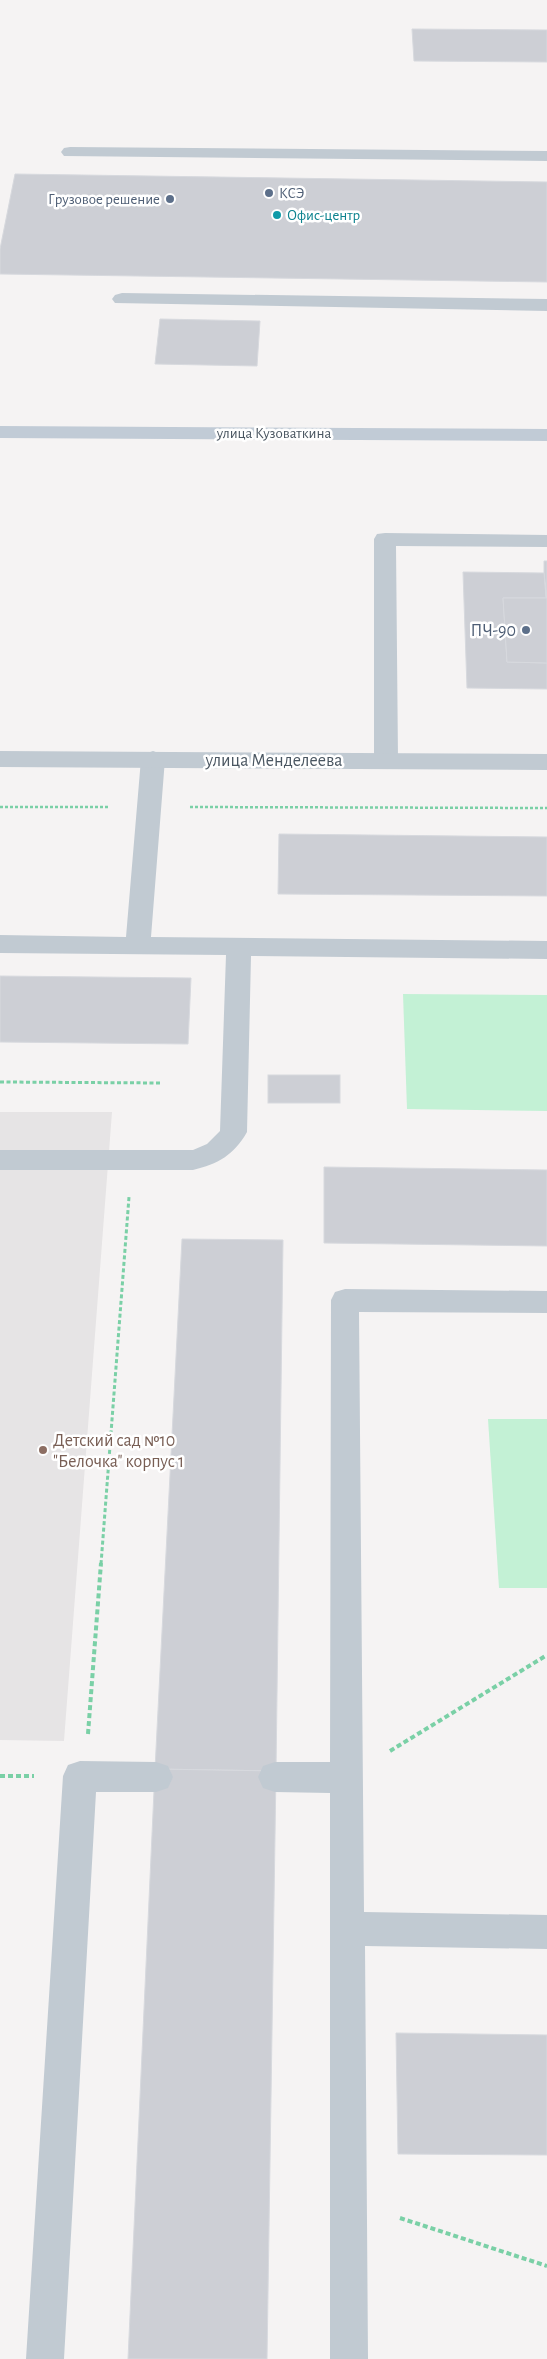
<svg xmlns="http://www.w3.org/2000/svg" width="547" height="2359" font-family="'Alegreya Sans',sans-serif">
  <rect width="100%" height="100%" fill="#f5f3f3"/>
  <polygon fill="#e6e4e5" points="0,1112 112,1112 64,1741 0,1740"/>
  <g fill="#c3f1d5">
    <polygon points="403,994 547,995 547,1111 407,1109"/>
    <polygon points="488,1419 547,1419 547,1588 499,1588"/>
  </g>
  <g fill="#cdcfd5" stroke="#d7d9de">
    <polygon points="412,29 547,30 547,62 414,61"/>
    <polygon points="15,174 547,182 547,282 0,274 0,249"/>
    <polygon points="160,319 260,321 257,366 155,364"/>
    <polygon points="544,561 547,561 547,598 544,573"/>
    <polygon points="463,572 544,573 546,598 503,598 507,662 547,663 547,689 467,688"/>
    <polygon points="503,598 547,598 547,663 507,662"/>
    <polygon points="279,834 547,837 547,896 278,894"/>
    <polygon points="0,976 191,978 188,1044 0,1042"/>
    <rect x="268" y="1075" width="72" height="28"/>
    <polygon points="324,1167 547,1170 547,1246 324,1243"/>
    <polygon points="182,1239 283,1240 276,1771 155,1769"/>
    <polygon points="155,1769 276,1771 267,2359 128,2359"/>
    <polygon points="396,2033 547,2035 547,2155 398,2154"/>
  </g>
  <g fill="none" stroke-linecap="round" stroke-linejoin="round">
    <g stroke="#7ad0a6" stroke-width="2.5" stroke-dasharray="3 2" stroke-linecap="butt">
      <polyline points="0,807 109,807"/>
      <polyline points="190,807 547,808"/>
    </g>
    <g stroke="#7ad0a6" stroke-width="3" stroke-dasharray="4 2.5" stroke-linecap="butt">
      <polyline points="0,1082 162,1083"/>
      <polyline points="101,1564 129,1197"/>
    </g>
    <g stroke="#7ad0a6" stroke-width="4" stroke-dasharray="5 3" stroke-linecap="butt">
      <polyline points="88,1734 101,1563"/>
      <polyline points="390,1751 547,1655"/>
      <polyline points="0,1776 34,1776"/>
      <polyline points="400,2218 547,2266"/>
    </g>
    <g fill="#c1cad2" fill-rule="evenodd">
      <polygon points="70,147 547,151 547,161 64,156 61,152 64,148"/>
      <polygon points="122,293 547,299 547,311 115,303 112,299 115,295"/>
      <polygon points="385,533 547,535 547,547 396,546 398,760 394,765 386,768 378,765 374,760 374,539 377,534"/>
      <path d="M153 751 161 754 165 759 151 937 547 941V959L251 956 247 1132C234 1155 218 1164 193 1170H0V1150H193L207 1144 220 1131 226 955 0 953V935L126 937 141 759 145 754Z"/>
      <polygon points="345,1289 547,1291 547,1313 359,1312 364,1912 547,1915 547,1949 365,1946 368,2359 330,2359 330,1793 275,1792 263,1788 258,1777 263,1766 275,1762 330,1762 331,1300 335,1292"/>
      <polygon points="80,1761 156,1762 168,1766 173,1777 168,1788 156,1792 96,1792 64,2359 26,2359 63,1776 68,1765"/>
    </g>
    <polygon fill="#c1cad2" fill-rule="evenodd" points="0,751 547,754 547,770 0,767"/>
    <polygon fill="#c1cbd6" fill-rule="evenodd" points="0,426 547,429 547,441 0,438"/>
  </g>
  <g fill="#5c6f8a" stroke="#fff" stroke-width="2">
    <circle cx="269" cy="193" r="5"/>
    <circle cx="170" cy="199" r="5"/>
    <circle cx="526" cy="630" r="5"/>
  </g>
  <circle fill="#0f9aa8" stroke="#fff" stroke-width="2" cx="277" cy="215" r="5"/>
  <circle fill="#8d6e63" stroke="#fff" stroke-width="2" cx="43" cy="1450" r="5"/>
  <g text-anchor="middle" stroke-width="5" stroke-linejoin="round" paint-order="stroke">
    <g font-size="15" fill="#4e5e75" stroke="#fff" text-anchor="start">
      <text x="279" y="198">КСЭ</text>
      <text x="160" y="204" text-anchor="end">Грузовое решение</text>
    </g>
    <g font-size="15" fill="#0d838f" stroke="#fff" text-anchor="start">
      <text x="287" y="220">Офис-центр</text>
    </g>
    <g font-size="15" fill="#4a5661" stroke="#fff">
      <text x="274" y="438">улица Кузоваткина</text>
    </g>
    <g font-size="18" fill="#4e5e75" stroke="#fff" text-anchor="end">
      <text x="516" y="636">ПЧ-90</text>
    </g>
    <g font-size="18" fill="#4a5661" stroke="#fff">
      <text x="274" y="766">улица Менделеева</text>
    </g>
    <g font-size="18" fill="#785e54" stroke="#fff" text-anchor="start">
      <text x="53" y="1446">Детский сад №10<tspan x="53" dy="21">"Белочка" корпус 1</tspan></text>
    </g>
  </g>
</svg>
